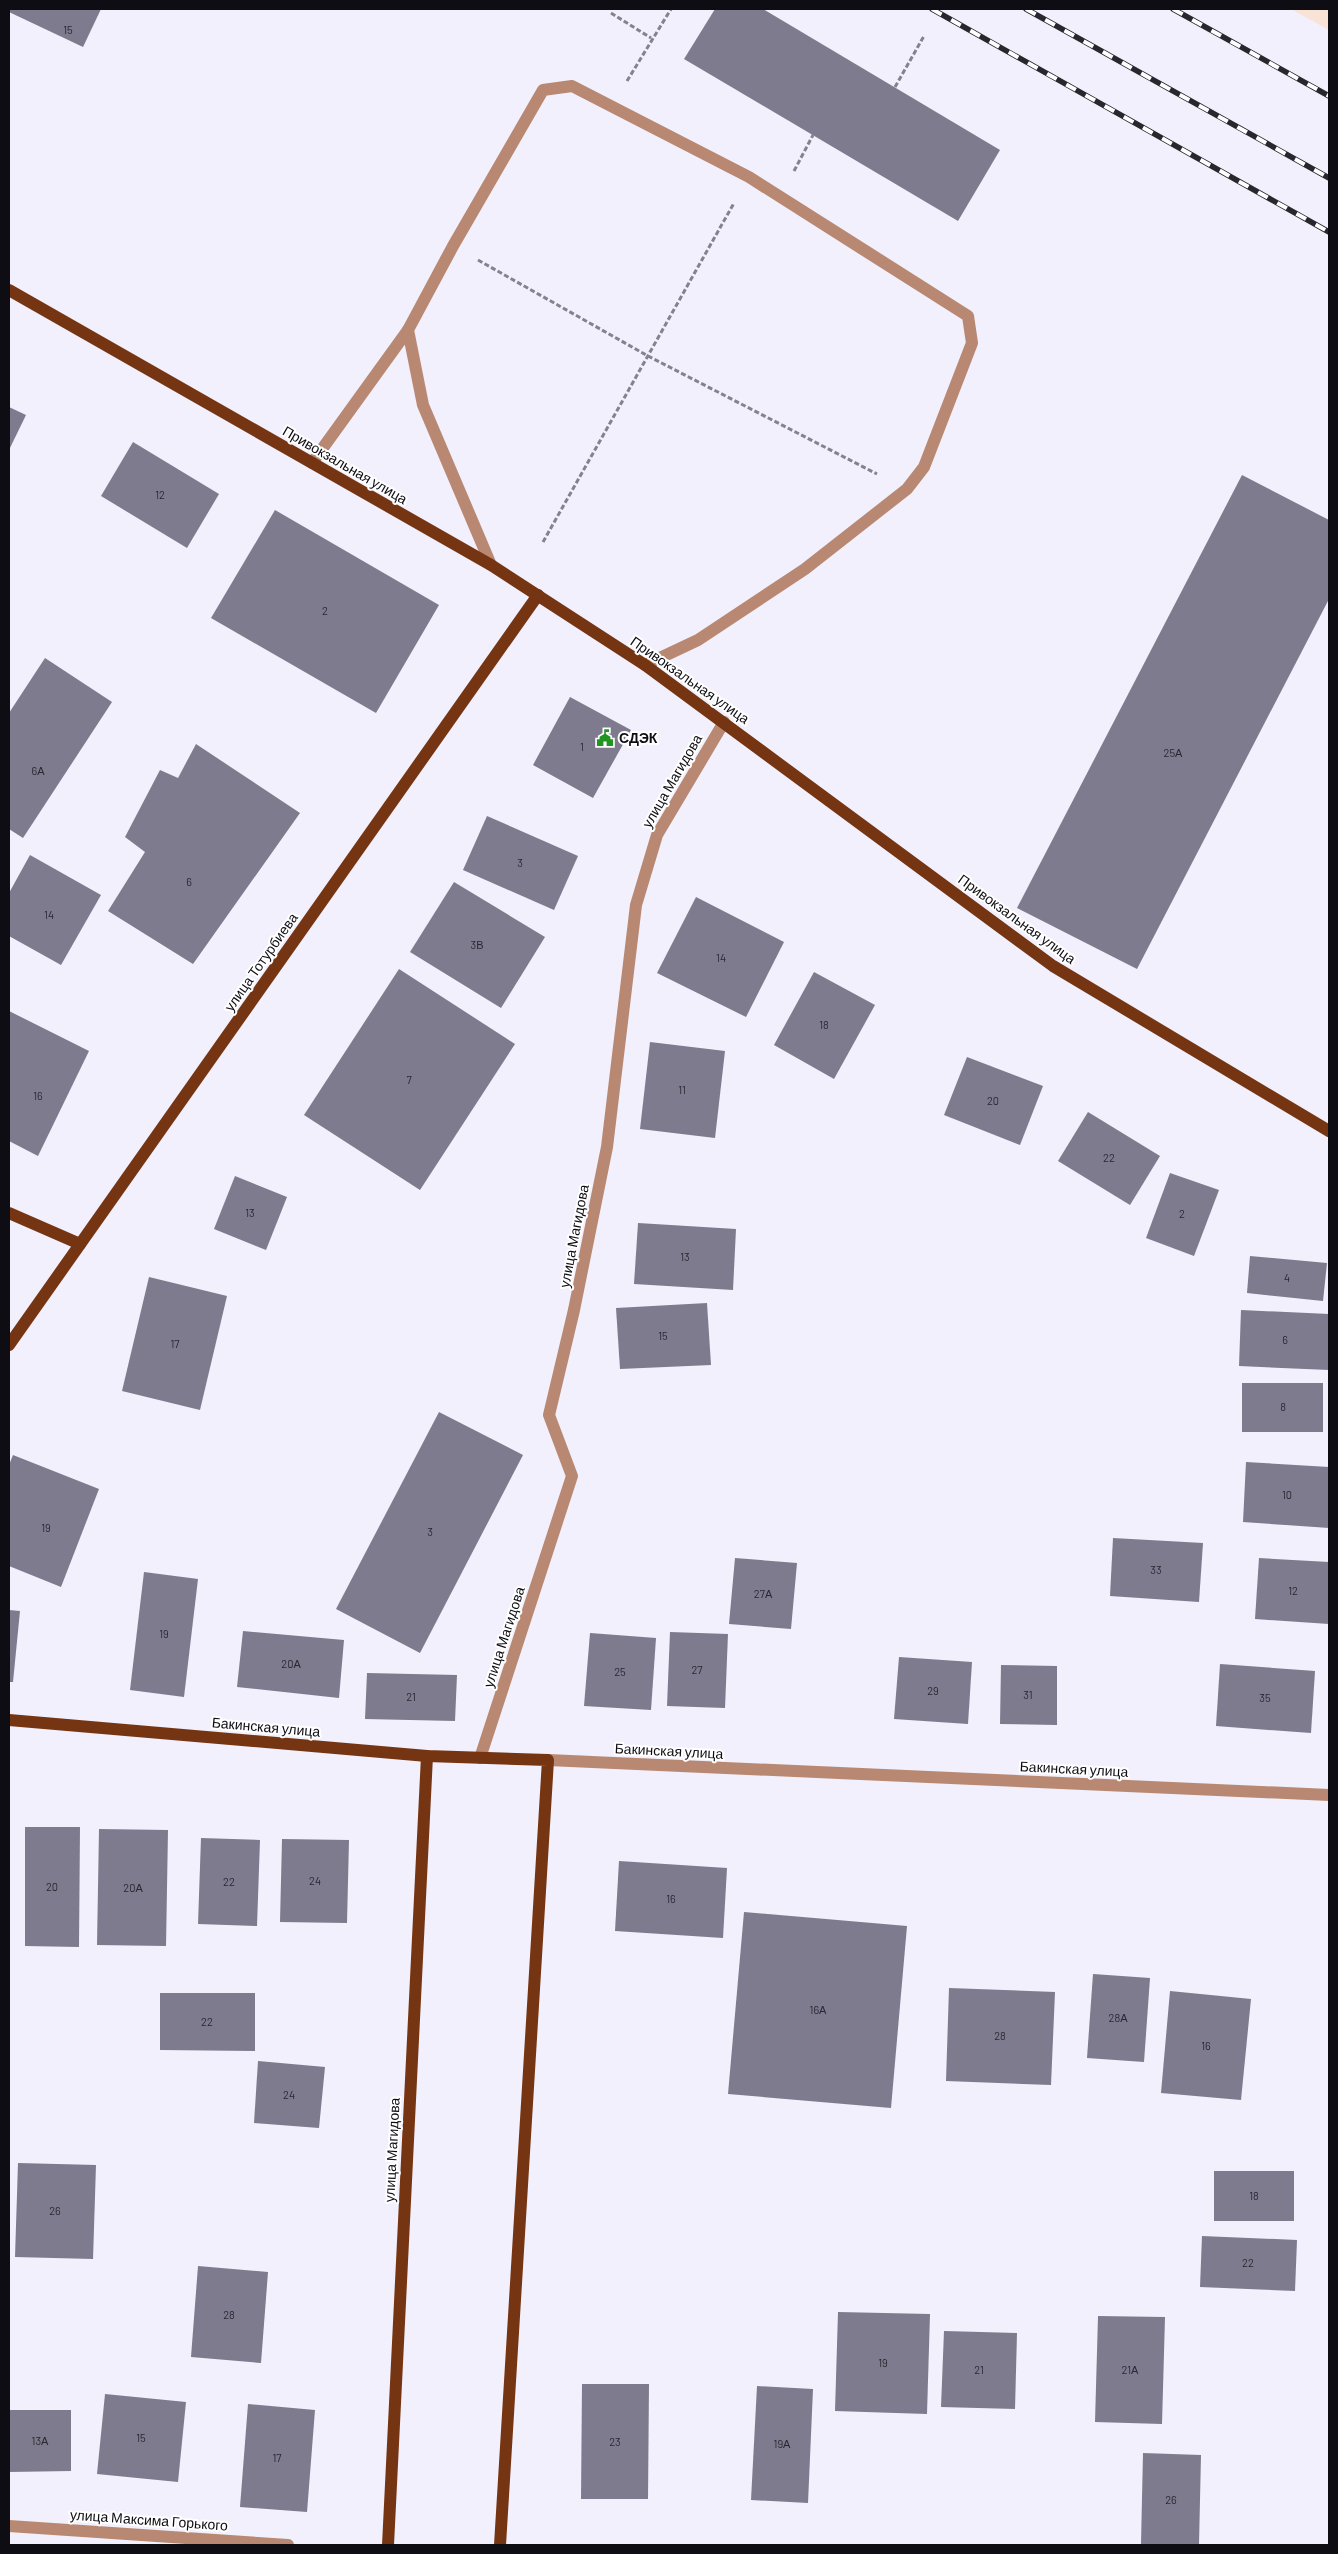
<svg xmlns="http://www.w3.org/2000/svg" width="1338" height="2554" font-family="Barlow,sans-serif">
  <rect width="100%" height="100%" fill="#f1f0fc"/>
  <polygon fill="#f9e3d6" points="1291,9 1329,9 1329,30"/>
  <g fill="#7d7b8d">
    <polygon points="9,9 101,9 83,47 9,12"/>
    <polygon points="715,9 763,9 1000,150 958,221 684,59"/>
    <polygon points="9,407 26,415 9,450"/>
    <polygon points="133,442 219,494 187,548 101,496"/>
    <polygon points="1242,475 1329,520 1329,599 1137,969 1017,908"/>
    <polygon points="275,510 439,605 376,713 211,618"/>
    <polygon points="45,658 112,702 23,838 9,829 9,713"/>
    <polygon points="570,697 631,730 593,798 533,765"/>
    <polygon points="196,744 300,813 193,964 108,911 145,852 125,837 160,770 178,778"/>
    <polygon points="487,816 578,856 554,910 463,870"/>
    <polygon points="30,855 101,895 61,965 9,936 9,893"/>
    <polygon points="454,882 545,937 501,1008 410,952"/>
    <polygon points="696,897 784,942 746,1017 657,973"/>
    <polygon points="399,969 515,1044 420,1190 304,1115"/>
    <polygon points="814,972 875,1005 834,1079 774,1045"/>
    <polygon points="9,1011 89,1051 38,1156 9,1141"/>
    <polygon points="650,1042 725,1051 715,1138 640,1129"/>
    <polygon points="967,1057 1043,1086 1020,1145 944,1115"/>
    <polygon points="1088,1112 1160,1156 1130,1205 1058,1161"/>
    <polygon points="1170,1173 1219,1190 1194,1256 1146,1238"/>
    <polygon points="235,1176 287,1197 266,1250 214,1229"/>
    <polygon points="638,1223 736,1229 733,1290 634,1284"/>
    <polygon points="1250,1256 1327,1263 1323,1301 1247,1293"/>
    <polygon points="149,1277 227,1296 200,1410 122,1391"/>
    <polygon points="707,1303 711,1365 620,1369 616,1308"/>
    <polygon points="1241,1310 1329,1314 1329,1370 1239,1366"/>
    <rect x="1242" y="1383" width="81" height="49"/>
    <polygon points="439,1412 523,1455 420,1653 336,1609"/>
    <polygon points="13,1455 99,1489 61,1587 9,1566 9,1465"/>
    <polygon points="1246,1462 1329,1467 1329,1528 1243,1522"/>
    <polygon points="1113,1538 1203,1543 1199,1602 1110,1596"/>
    <polygon points="735,1558 797,1563 791,1629 729,1624"/>
    <polygon points="1259,1558 1329,1562 1329,1624 1255,1619"/>
    <polygon points="144,1572 198,1579 184,1697 130,1690"/>
    <polygon points="9,1610 20,1611 13,1682 9,1682"/>
    <polygon points="243,1631 344,1640 339,1698 237,1687"/>
    <polygon points="670,1632 728,1634 725,1708 667,1706"/>
    <polygon points="590,1633 656,1638 651,1710 584,1706"/>
    <polygon points="899,1657 972,1662 968,1724 894,1719"/>
    <polygon points="1220,1664 1315,1671 1311,1733 1216,1726"/>
    <polygon points="1001,1665 1057,1666 1057,1725 1000,1724"/>
    <polygon points="367,1673 457,1675 455,1721 365,1719"/>
    <polygon points="25,1827 80,1827 79,1947 25,1946"/>
    <polygon points="99,1829 168,1830 166,1946 97,1945"/>
    <polygon points="201,1838 260,1840 257,1926 198,1924"/>
    <polygon points="282,1839 349,1840 347,1923 280,1922"/>
    <polygon points="619,1861 727,1868 723,1938 615,1931"/>
    <polygon points="744,1912 907,1926 891,2108 728,2094"/>
    <polygon points="1093,1974 1150,1978 1144,2062 1087,2058"/>
    <polygon points="949,1988 1055,1992 1051,2085 946,2081"/>
    <polygon points="1170,1991 1251,1999 1241,2100 1161,2093"/>
    <polygon points="160,1993 255,1993 255,2051 160,2050"/>
    <polygon points="258,2061 325,2067 319,2128 254,2123"/>
    <polygon points="18,2163 96,2165 93,2259 15,2257"/>
    <rect x="1214" y="2171" width="80" height="50"/>
    <polygon points="1202,2236 1297,2240 1295,2291 1200,2287"/>
    <polygon points="198,2266 268,2272 261,2363 191,2357"/>
    <polygon points="838,2312 930,2314 927,2414 835,2411"/>
    <polygon points="1098,2316 1165,2317 1162,2424 1095,2422"/>
    <polygon points="944,2331 1017,2333 1015,2409 941,2407"/>
    <polygon points="582,2384 649,2384 648,2499 581,2499"/>
    <polygon points="757,2386 813,2389 808,2503 751,2500"/>
    <polygon points="105,2394 186,2402 178,2482 97,2474"/>
    <polygon points="248,2404 315,2410 307,2512 240,2507"/>
    <polygon points="9,2410 71,2410 71,2471 9,2472"/>
    <polygon points="1143,2453 1201,2455 1199,2545 1141,2544"/>
  </g>
  <g fill="none" stroke-linecap="round" stroke-linejoin="round">
    <g stroke="#84838c" stroke-width="3" stroke-dasharray="5 2.5" stroke-linecap="butt">
      <polyline points="611,13 651,38"/>
      <polyline points="627,81 671,9"/>
      <polyline points="895,87 924,36"/>
      <polyline points="794,171 813,135"/>
      <polyline points="478,260 648,356 877,474"/>
      <polyline points="543,542 734,203"/>
    </g>
    <g stroke="#b88872" stroke-width="12">
      <polyline points="312,463 408,330"/>
      <polyline points="491,565 423,405 408,330 453,246 543,90 572,86 749,177 968,316 972,343 924,467 907,489 805,569 698,640 645,665"/>
      <polyline points="480,1758 572,1476 549,1415 574,1310 607,1147 636,905 657,835 724,722"/>
      <polyline points="548,1760 1329,1795"/>
      <polyline points="9,2526 288,2545"/>
    </g>
    <g stroke="#753512" stroke-width="12">
      <polyline points="9,290 491,565 645,665 1053,966 1329,1131"/>
      <polyline points="9,1213 80,1244"/>
      <polyline points="9,1345 538,595"/>
      <polyline points="9,1720 427,1756 548,1760 500,2545"/>
      <polyline points="388,2545 427,1756"/>
    </g>
    <g stroke="#27272e" stroke-width="5.5">
      <g id="rail">
        <polyline points="932,9 1329,232"/>
        <polyline points="1026,9 1329,178"/>
        <polyline points="1173,9 1329,96"/>
      </g>
    </g>
    <use href="#rail" stroke="#fff" stroke-width="4" stroke-dasharray="11" stroke-linecap="butt"/>
  </g>
  <defs>
    <g id="civic-bare" transform="scale(1.35)"><path d="M-.6-6.5H3V-4.5H.6V-3L4-1V1h2V6H-6V1h2V-1L-.6-3ZM-1.2 2.5V6h2.4V2.5Z" fill="#209523" stroke="#fff" stroke-width="2.5" paint-order="stroke"/></g>
  </defs>
  <g fill-rule="evenodd">
    <use href="#civic-bare" x="605" y="738"/>
  </g>
  <g text-anchor="middle" stroke-width="4" stroke-linejoin="round" paint-order="stroke">
    <g font-size="11" fill="#292832">
      <text x="68" y="34">15</text>
      <text x="160" y="499">12</text>
      <text x="325" y="615">2</text>
      <text x="582" y="751">1</text>
      <text x="1173" y="757">25А</text>
      <text x="38" y="775">6А</text>
      <text x="520" y="867">3</text>
      <text x="189" y="886">6</text>
      <text x="49" y="919">14</text>
      <text x="477" y="949">3В</text>
      <text x="721" y="962">14</text>
      <text x="824" y="1029">18</text>
      <text x="409" y="1084">7</text>
      <text x="682" y="1094">11</text>
      <text x="38" y="1100">16</text>
      <text x="993" y="1105">20</text>
      <text x="1109" y="1162">22</text>
      <text x="250" y="1217">13</text>
      <text x="1182" y="1218">2</text>
      <text x="685" y="1261">13</text>
      <text x="1287" y="1282">4</text>
      <text x="663" y="1340">15</text>
      <text x="1285" y="1344">6</text>
      <text x="175" y="1348">17</text>
      <text x="1283" y="1411">8</text>
      <text x="1287" y="1499">10</text>
      <text x="46" y="1532">19</text>
      <text x="430" y="1536">3</text>
      <text x="1156" y="1574">33</text>
      <text x="1293" y="1595">12</text>
      <text x="763" y="1598">27А</text>
      <text x="164" y="1638">19</text>
      <text x="291" y="1668">20А</text>
      <text x="697" y="1674">27</text>
      <text x="620" y="1676">25</text>
      <text x="933" y="1695">29</text>
      <text x="1028" y="1699">31</text>
      <text x="411" y="1701">21</text>
      <text x="1265" y="1702">35</text>
      <text x="315" y="1885">24</text>
      <text x="229" y="1886">22</text>
      <text x="52" y="1891">20</text>
      <text x="133" y="1892">20А</text>
      <text x="671" y="1903">16</text>
      <text x="818" y="2014">16А</text>
      <text x="1118" y="2022">28А</text>
      <text x="207" y="2026">22</text>
      <text x="1000" y="2040">28</text>
      <text x="1206" y="2050">16</text>
      <text x="289" y="2099">24</text>
      <text x="1254" y="2200">18</text>
      <text x="55" y="2215">26</text>
      <text x="1248" y="2267">22</text>
      <text x="229" y="2319">28</text>
      <text x="883" y="2367">19</text>
      <text x="979" y="2374">21</text>
      <text x="1130" y="2374">21А</text>
      <text x="141" y="2442">15</text>
      <text x="40" y="2445">13А</text>
      <text x="615" y="2446">23</text>
      <text x="782" y="2448">19А</text>
      <text x="277" y="2462">17</text>
      <text x="1171" y="2504">26</text>
    </g>
    <g font-size="14" fill="#0d0d13" stroke="#fff">
      <text transform="translate(345 465) rotate(30)" y="5">Привокзальная улица</text>
      <text transform="translate(690 680) rotate(35)" y="5">Привокзальная улица</text>
      <text transform="translate(672 781) rotate(-60)" y="5">улица Магидова</text>
      <text transform="translate(1017 919) rotate(36)" y="5">Привокзальная улица</text>
      <text transform="translate(261 962) rotate(-55)" y="5">улица Тотурбиева</text>
      <text transform="translate(574 1236) rotate(-79)" y="5">улица Магидова</text>
      <text transform="translate(504 1637) rotate(-72)" y="5">улица Магидова</text>
      <text transform="translate(266 1727) rotate(5)" y="5">Бакинская улица</text>
      <text transform="translate(669 1751) rotate(3)" y="5">Бакинская улица</text>
      <text transform="translate(1074 1769) rotate(3)" y="5">Бакинская улица</text>
      <text transform="translate(392 2150) rotate(-87)" y="5">улица Магидова</text>
      <text transform="translate(149 2520) rotate(4)" y="5">улица Максима Горького</text>
    </g>
    <g font-size="14" font-weight="bold" fill="#0d0d13" stroke="#fff" text-anchor="start">
      <text x="619" y="743">СДЭК</text>
    </g>
  </g>
  <rect width="1338" height="2554" fill="none" stroke="#0d0d13" stroke-width="20"/>
</svg>
